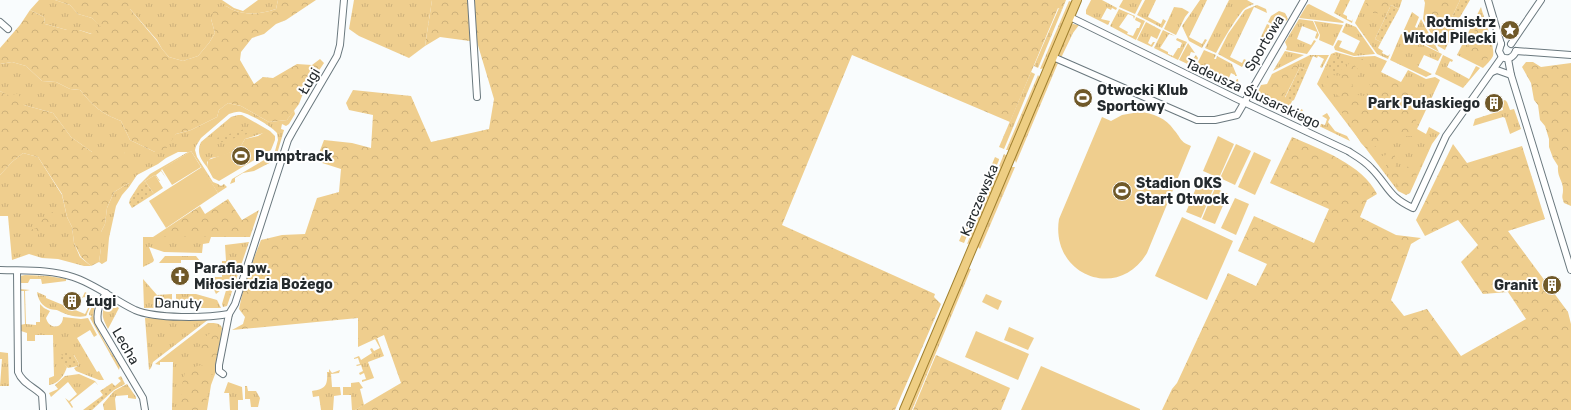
<svg xmlns="http://www.w3.org/2000/svg" width="1571" height="410" font-family="Rubik,sans-serif">
  <defs>
    <pattern id="grass-tufts" width="24" height="20" patternUnits="userSpaceOnUse"><rect width="24" height="20" fill="#efce8e"/><path d="M3 7l-1-3M5 7V3M7 7l1-3M15 17l-1-3M17 17v-4M19 17l1-3" fill="none" stroke="#cdb17b"/></pattern>
    <pattern id="forest-crowns" width="20" height="18" patternUnits="userSpaceOnUse"><rect width="20" height="18" fill="#efce8e"/><path d="M2 6a3 3 0 1 1 6 0M12 15a3 3 0 1 1 6 0" fill="none" stroke="#cdb17b"/></pattern>
    <pattern id="park-dots" width="8" height="8" patternUnits="userSpaceOnUse"><rect width="8" height="8" fill="#efce8e"/><path d="M2 2h.1M6 6h.1" fill="none" stroke="#cdb17b" stroke-width="1.8" stroke-linecap="round"/></pattern>
  </defs>
  <rect width="100%" height="100%" fill="#f9fcfd"/>
  <g fill="url(#grass-tufts)">
    <polygon points="39,0 55,0 70,5 78,14 92,18 102,27 92,34 79,30 67,30 45,24 44,17 30,10"/>
    <path d="M130 0H222L234 8 243 11 258 0H278L276 9C259 15 241 16 226 6L211 19 215 33 209 43 198 56 183 61 169 57 162 49 157 40 130 9Z"/>
    <polygon points="354,0 432,0 425,46 409,58 359,36 349,29"/>
    <polygon points="1091,0 1102,0 1117,8 1116,10 1112,8 1111,10 1107,8 1101,19 1110,21 1108,25 1086,14 1086,10"/>
    <polygon points="1123,0 1142,0 1135,14 1119,7"/>
    <polygon points="1145,0 1156,0 1148,17 1161,24 1163,19 1166,21 1162,28 1137,15"/>
    <polygon points="1200,0 1207,0 1189,37 1202,44 1205,39 1207,40 1202,48 1189,41 1182,26"/>
    <path d="M1229 0H1247L1254 4C1251 5 1246 7 1243 10 1233 23 1224 38 1216 53L1205 48Z"/>
    <polygon points="1340,0 1350,0 1343,14 1347,16 1347,19 1352,21 1353,19 1352,23 1334,13"/>
    <polygon points="1365,0 1402,0 1399,9 1391,5 1375,39 1381,42 1378,48 1383,51 1382,53 1388,56 1390,54 1388,59 1377,54 1355,23"/>
    <polygon points="1424,0 1460,0 1438,46 1423,19 1425,3"/>
    <polygon points="1069,1 1072,2 1045,68 1040,69"/>
    <polygon points="1309,4 1344,22 1343,23 1299,18 1307,5"/>
    <polygon points="1257,5 1266,9 1267,13 1254,7 1230,57 1242,63 1244,59 1246,60 1242,67 1218,54 1228,34 1245,10"/>
    <polygon points="1174,7 1182,8 1189,12 1185,17 1176,35 1164,29"/>
    <path d="M1481 7C1483 15 1496 50 1493 56 1491 60 1486 65 1483 68L1457 55Z"/>
    <polygon points="1059,8 1062,10 1038,68 1034,66"/>
    <polygon points="1119,9 1135,16 1134,19 1133,16 1128,14 1119,27 1128,32 1127,34 1133,36 1137,28 1139,28 1141,23 1135,20 1136,17 1145,21 1136,40 1110,26"/>
    <polygon points="1279,11 1285,13 1288,19 1286,21 1283,20 1278,27 1268,22 1271,16"/>
    <polygon points="1412,12 1419,17 1415,27 1417,28 1421,19 1439,52 1403,32"/>
    <polygon points="1299,19 1313,21 1319,35 1317,39 1315,38 1317,32 1302,26 1297,39 1311,45 1314,40 1316,41 1307,54 1286,50 1287,47 1285,42"/>
    <polygon points="1314,21 1343,25 1333,46 1319,40 1320,35"/>
    <polygon points="1146,22 1161,30 1157,39 1151,36 1148,43 1151,45 1153,42 1155,42 1152,47 1137,40"/>
    <polygon points="1346,23 1356,27 1375,54 1354,56 1335,50 1334,47 1338,40 1342,41 1339,47 1354,53 1360,41 1342,32"/>
    <polygon points="1073,24 1079,25 1073,33 1061,58 1059,54 1059,50 1070,25"/>
    <polygon points="1267,24 1277,29 1268,46 1259,41"/>
    <polygon points="1163,30 1175,36 1169,34 1160,48 1168,52 1168,54 1173,56 1178,48 1180,48 1182,43 1176,40 1177,38 1187,42 1178,60 1154,48"/>
    <polygon points="1401,34 1442,54 1438,61 1424,55 1418,67 1432,74 1426,77 1390,60"/>
    <polygon points="1188,43 1195,53 1191,52 1188,59 1191,61 1196,55 1198,58 1194,67 1179,60"/>
    <polygon points="1204,50 1216,55 1214,59 1216,59 1217,56 1232,64 1237,76 1235,76 1235,75 1231,73 1228,80 1234,83 1237,79 1238,79 1239,88 1195,68"/>
    <polygon points="1285,51 1304,55 1273,71"/>
    <polygon points="1336,52 1354,57 1375,56 1387,61 1381,72 1401,82 1408,70 1426,79 1435,77 1440,80 1417,129 1426,134 1429,127 1440,133 1432,144 1410,193 1406,195 1398,191 1317,84 1331,54"/>
    <polygon points="1310,55 1329,55 1322,68 1320,67 1324,59 1318,56 1317,58 1313,56 1307,70 1300,67 1285,97 1292,101 1289,108 1293,110 1292,112 1298,115 1301,109 1303,110 1299,117 1255,98 1261,85 1267,84 1272,74"/>
    <polygon points="1443,55 1453,60 1452,62 1450,61 1447,67 1469,79 1476,66 1480,68 1463,88 1435,74"/>
    <path d="M12 62 26 66 42 81 56 82 70 89 80 90C94 107 101 113 121 121L130 140 155 152 176 134 191 130 217 117 219 110 228 103 241 106 269 122 287 120 294 110 295 114 289 124 286 126 282 124 281 129 284 130 277 154 275 151 278 140 277 133C271 126 250 114 241 112 237 111 233 113 229 114L201 138 196 146 195 150 197 157 213 182 218 184 221 186 224 184 227 187 218 193 191 151 161 170 166 178 161 171 156 175 160 181H159L155 175 145 181 129 203 132 208 129 203 130 199 139 185 150 174 188 152H178L166 158 158 164 137 175 129 187 122 195 116 206 109 238 107 261 102 264 99 262 101 248V232L105 224 107 208 114 192 129 183 124 152H92L71 137 53 113 24 105 0 91V64Z"/>
    <polygon points="1057,63 1058,63 1016,163 1014,157 1053,65"/>
    <polygon points="1031,72 1035,74 1004,149 999,147"/>
    <polygon points="1038,75 1040,78 1010,150 1006,150"/>
    <polygon points="1505,100 1507,102 1510,110 1514,109 1521,129 1510,134 1505,118 1503,117 1473,126 1475,119 1503,110 1502,101"/>
    <polygon points="1327,113 1330,118 1328,122 1335,131 1347,136 1350,141 1317,125 1318,123 1325,125 1327,119 1322,116"/>
    <path d="M238 115H242L270 131 245 139 239 149 222 156 211 158 207 162V167C201 159 196 153 201 142L231 117Z"/>
    <polygon points="23,153 38,157 62,195 67,217 72,227 74,243 80,257 91,266 84,266 58,259 42,258 29,254 12,260 8,216 0,216 0,175 12,162"/>
    <polygon points="1004,154 1007,156 1007,157 971,243 967,244"/>
    <polygon points="269,157 275,158 275,160 254,171 243,173 235,178 235,182 230,184 232,179"/>
    <polygon points="995,157 999,159 999,160 964,243 959,241"/>
    <polygon points="1010,167 1015,167 980,249 977,246"/>
    <polygon points="143,237 211,237 209,243 203,244 202,253 164,252 149,247 154,260 153,262 143,267"/>
    <path d="M249 242 227 306 223 307 222 304 227 287 226 286 216 294C214 289 210 284 212 277H222V261H226L225 245Z"/>
    <polygon points="165,256 196,256 200,261 200,268 198,269 197,260 181,260 181,263 159,263"/>
    <polygon points="967,268 971,269 912,410 908,410"/>
    <polygon points="25,275 48,276 66,279 66,281 42,284 41,279 30,279 28,283 21,283 19,279 20,276"/>
    <polygon points="143,279 157,295 172,294 172,299 176,299 176,294 196,294 217,300 221,308 144,308"/>
    <path d="M20 289 30 290 25 291 26 324 36 325V322H40V304L44 308 50 311 46 318C49 330 63 329 63 317L81 319 88 318 97 335 94 337 90 330 77 338 97 372 99 371 104 380H99L76 371 74 368 78 366 79 364 74 355 63 362 67 367C64 376 58 384 49 385V378L54 376 53 335H35V341H27V333L21 331 20 325 25 324 24 291H21Z"/>
    <path d="M37 292 46 296V298L85 314 92 300 84 297 82 298 85 292 92 296 93 300 86 316C77 318 67 315 59 311 56 309 53 310 50 309 42 306 38 300 37 292Z"/>
    <path d="M95 300C95 305 93 312 94 318 96 330 113 355 120 366L119 370 90 318 92 316 89 315V313Z"/>
    <path d="M109 302 119 308 108 329C103 319 100 314 106 303Z"/>
    <polygon points="145,318 209,319 153,362 151,368 149,370"/>
    <path d="M208 323C213 323 220 322 222 328L217 369 211 385 207 410H172L173 362H160V365L155 364Z"/>
    <polygon points="377,338 384,356 368,362 374,378 362,382 362,380 366,379 364,373 360,375 359,373 363,371 361,365 357,366 356,365 360,364 358,358 354,359 354,358 359,356 361,360 372,353 370,349 372,348 374,351 380,348 375,339"/>
    <polygon points="0,352 8,353 9,386 0,386 2,359 0,359"/>
    <path d="M329 369 332 373 340 370 339 373 331 374 332 387H340L341 395 334 396 333 410H321L319 396 313 397 312 391C325 389 328 386 327 372H329Z"/>
    <polygon points="79,374 95,381 98,385 95,382 70,402 73,407 72,408 65,398 69,401 77,394 68,382 51,397 49,393 58,389 55,385 65,376"/>
    <polygon points="228,382 242,387 243,400 238,400 238,410 230,410 229,393 224,393"/>
    <polygon points="359,382 363,388 360,389 364,405 355,410 352,410 351,395 343,395 343,387 351,387 351,383"/>
    <polygon points="127,384 136,397 136,399 128,398 128,395 116,396 115,399 116,410 104,410 103,404 114,391"/>
    <polygon points="245,386 247,386 248,391 256,391 260,398 258,407 251,407 250,399 245,399"/>
  </g>
  <g fill="url(#forest-crowns)">
    <path d="M55 0H130V9L157 41 162 49 169 57 183 61 198 56 209 43 215 33 211 19 214 8 226 6C241 16 259 15 276 9L278 0H316L286 20 276 24 264 34 252 38 241 52 240 60 254 84 263 77 273 78 297 64 312 65 320 59 324 63 302 96 299 104 287 120 269 122 241 106 228 103 219 110 217 117 191 130 176 134 163 153 155 152 130 140 121 121C101 113 94 107 80 90L70 89 56 82 42 81 26 66 12 62 0 64V48L20 25 30 10 44 17 45 24 67 30H79L91 34 101 27 92 18 78 14 70 5Z"/>
    <polygon points="432,0 1066,0 1062,10 1058,8 1010,122 852,55 782,225 935,294 934,297 941,304 895,410 355,410 401,383 384,335 358,347 358,318 232,330 243,324 245,317 239,309 245,281 261,240 282,235 305,234 317,198 339,192 341,169 316,161 324,140 352,143 371,148 373,115 349,110 346,103 353,90 411,96 431,142 489,129 494,99 477,42 440,37 425,46"/>
    <polygon points="1367,0 1395,0 1385,10 1382,16 1377,13 1373,14 1373,9 1371,8 1367,13 1362,12"/>
    <polygon points="1444,0 1455,0 1455,5 1450,12 1448,22 1443,28 1443,33 1439,41 1438,41 1431,28 1432,26 1435,26 1435,21 1429,18 1432,15 1432,7"/>
    <path d="M1481 21 1482 26 1473 42 1474 45 1479 47 1485 40C1488 47 1490 55 1486 63L1473 57V52L1469 51V46L1467 43V38L1474 32 1477 23Z"/>
    <path d="M1355 59H1365L1367 61 1364 63 1355 64V66L1360 71V74L1351 83 1358 95 1363 96 1371 91 1369 79 1372 77 1383 81 1389 80 1401 84 1410 85 1412 89 1411 94C1414 97 1418 114 1417 119 1416 121 1413 125 1412 127L1414 132V136H1390L1383 143 1369 149 1366 148 1361 143 1349 124 1348 118 1342 113 1341 98 1336 94 1326 91 1323 84 1328 74 1339 76 1351 61Z"/>
    <path d="M1526 62H1533L1541 67 1571 63V206L1564 203C1561 195 1563 196 1563 190 1563 180 1557 178 1558 166L1553 158 1549 147V139L1545 126 1540 120 1538 105 1534 100 1531 83 1522 67Z"/>
    <polygon points="1295,64 1298,65 1298,68 1282,98 1287,102 1286,107 1285,108 1281,105 1272,104 1265,100 1265,96 1272,93 1273,91 1270,87 1270,82 1274,80 1279,82 1282,78 1282,73 1292,68"/>
    <path d="M0 91 10 96 18 93 24 105 53 113 71 137 92 152H124C131 164 133 170 129 183L114 192 107 208 105 224 101 232V248L99 262 91 266 81 257 74 243 72 227 67 217 62 194 38 157 23 153 12 162 0 175Z"/>
    <path d="M1292 137C1320 149 1363 165 1377 194L1367 200 1360 217 1396 235 1421 238 1411 244 1391 300 1404 316 1427 309 1461 356 1526 319 1508 292 1483 294 1461 262 1478 245 1458 220 1425 236 1416 220 1453 144 1467 163 1522 146 1545 219 1508 231 1568 312 1571 324V410H1162L1172 389 1177 383 1228 273 1256 286 1267 264 1238 251 1254 216 1314 243 1329 209 1270 183Z"/>
    <polygon points="1392,148 1395,150 1395,166 1400,169 1417,164 1424,149 1429,150 1418,170 1417,174 1410,181 1410,185 1406,191 1399,187 1395,181 1386,169 1386,162 1382,160 1382,156 1386,155"/>
    <polygon points="228,199 242,220 259,210 250,237 153,237 200,206 205,214"/>
    <polygon points="52,212 57,213 60,218 58,223 52,224 36,236 29,234 30,230 37,228 38,223"/>
    <path d="M216 331 222 335 217 363 200 357C196 345 204 334 216 331Z"/>
    <polygon points="936,355 1010,388 1001,410 913,410"/>
    <path d="M201 365 212 370V376L208 389 205 410H181C181 398 181 379 187 369Z"/>
  </g>
  <g fill="url(#park-dots)">
    <polygon points="1460,0 1470,0 1460,17 1445,50 1438,46"/>
    <polygon points="1391,5 1399,9 1381,42 1375,39"/>
    <polygon points="1333,54 1347,61 1338,74 1326,69"/>
    <polygon points="1300,67 1307,70 1294,100 1292,101 1285,98"/>
    <polygon points="248,128 250,133 219,143 217,138"/>
    <polygon points="145,181 154,194 132,208 129,203 140,186"/>
    <polygon points="65,350 73,354 79,364 78,366 68,368 62,362 59,362"/>
    <polygon points="121,376 125,384 114,390 92,410 83,410 103,395 100,391 112,383 115,386 121,381 118,378"/>
  </g>
  <g fill="#efce8e">
    <path d="M1139 112C1153 113 1166 118 1174 130 1182 139 1179 141 1191 146L1147 253C1118 302 1050 275 1059 219L1102 117 1111 121 1122 115Z"/>
    <polygon points="266,131 270,131 275,136 275,140 271,150 219,181 213,178 207,167 208,160 239,149 245,139 258,136"/>
    <polygon points="1218,136 1234,144 1219,178 1203,171"/>
    <polygon points="1236,144 1251,151 1235,185 1220,178"/>
    <polygon points="191,151 201,167 172,185 162,169"/>
    <polygon points="1254,152 1271,160 1255,195 1238,187"/>
    <polygon points="202,167 218,193 166,228 149,201"/>
    <polygon points="155,175 163,188 154,194 145,181"/>
    <polygon points="1199,181 1214,187 1201,218 1186,212"/>
    <polygon points="1215,188 1228,194 1215,224 1202,219"/>
    <polygon points="1235,198 1249,204 1236,235 1221,228"/>
    <polygon points="1182,217 1233,241 1207,300 1155,276"/>
    <polygon points="986,294 1002,301 998,310 982,302"/>
    <polygon points="1009,327 1034,338 1028,350 1004,340"/>
    <polygon points="976,331 1029,354 1018,380 965,357"/>
    <polygon points="1041,366 1140,409 1140,410 1021,410"/>
  </g>
  <g fill="none" stroke-linecap="round" stroke-linejoin="round">
    <g stroke="#6a787e" stroke-width="8">
      <g id="minor">
        <polyline points="471,0 477,97"/>
        <polyline points="1488,0 1501,44"/>
        <path d="M1070 17 1235 98 1348 151C1356 156 1365 161 1371 168 1388 185 1388 197 1413 208L1446 136 1502 57"/>
        <polyline points="0,22 8,29"/>
        <path d="M1501 44 1499 51 1502 57C1508 60 1513 58 1516 51"/>
        <polyline points="1511,44 1541,0"/>
        <polyline points="1516,51 1571,55"/>
        <polyline points="1053,57 1197,120 1215,120 1237,115 1304,0"/>
        <polyline points="1508,59 1511,75 1571,270"/>
        <polyline points="1492,72 1497,70 1511,75"/>
        <path d="M0 270C24 271 49 269 73 277 95 284 114 300 135 310 156 319 206 318 229 314"/>
        <path d="M17 271 18 372C22 383 34 387 42 395L43 410"/>
        <path d="M106 293C100 303 96 311 98 322L143 398 145 410"/>
        <polyline points="223,374 219,371 219,365 229,314 235,304 288,140 293,131 337,56 340,45 344,0"/>
      </g>
    </g>
    <g stroke="#a0802f" stroke-width="10">
      <polyline id="major" points="904,410 1077,0"/>
    </g>
    <use href="#minor" stroke="#fff" stroke-width="6"/>
    <use href="#major" stroke="#eece83" stroke-width="8"/>
  </g>
  <defs>
    <g id="sight-disc" transform="scale(1)"><circle r="9.5" fill="#705929" stroke="#fff"/><path d="M0-6L1.8-2.2L6-1.7L2.9 1.2L3.7 5.4L0 3.3L-3.7 5.4L-2.9 1.2L-6-1.7L-1.8-2.2Z" fill="#fff"/></g>
    <g id="stadium-disc" transform="scale(1)"><circle r="9.5" fill="#705929" stroke="#fff"/><path d="M0-5a6.5 5 0 1 0 0 10a6.5 5 0 1 0 0-10ZM-3.5-1.8h7v3.6h-7Z" fill="#fff"/></g>
    <g id="building-disc" transform="scale(1)"><circle r="9.5" fill="#705929" stroke="#fff"/><path d="M-4-6H4V6H1V3H-1V6H-4ZM-2.5-4.3h1.7v1.8h-1.7ZM.8-4.3h1.7v1.8H.8ZM-2.5-1h1.7V.8h-1.7ZM.8-1h1.7V.8H.8Z" fill="#fff"/></g>
    <g id="church-disc" transform="scale(1)"><circle r="9.5" fill="#705929" stroke="#fff"/><path d="M-1.2-6h2.4v3.5h3.3v2.4h-3.3V6h-2.4V-.1h-3.3v-2.4h3.3Z" fill="#fff"/></g>
  </defs>
  <g fill-rule="evenodd">
    <use href="#sight-disc" x="1510" y="30"/>
    <use href="#stadium-disc" x="1083" y="98"/>
    <use href="#building-disc" x="1494" y="103"/>
    <use href="#stadium-disc" x="241" y="156"/>
    <use href="#stadium-disc" x="1122" y="191"/>
    <use href="#church-disc" x="180" y="276"/>
    <use href="#building-disc" x="1552" y="285"/>
    <use href="#building-disc" x="72" y="301"/>
  </g>
  <g text-anchor="middle" stroke-width="4" stroke-linejoin="round" paint-order="stroke">
    <g font-size="14" font-weight="bold" fill="#252b2e" stroke="#fff" text-anchor="start">
      <text x="1496" y="27" text-anchor="end">Rotmistrz<tspan x="1496" dy="16">Witold Pilecki</tspan></text>
      <text x="1097" y="95">Otwocki Klub<tspan x="1097" dy="16">Sportowy</tspan></text>
      <text x="1480" y="108" text-anchor="end">Park Pułaskiego</text>
      <text x="255" y="161">Pumptrack</text>
      <text x="1136" y="188">Stadion OKS<tspan x="1136" dy="16">Start Otwock</tspan></text>
      <text x="194" y="273">Parafia pw.<tspan x="194" dy="16">Miłosierdzia Bożego</tspan></text>
      <text x="1538" y="290" text-anchor="end">Granit</text>
      <text x="86" y="306">Ługi</text>
    </g>
    <g font-size="14" fill="#252b2e" stroke="#fff">
      <text transform="translate(1264 43) rotate(-59)" y="5">Sportowa</text>
      <text transform="translate(309 81) rotate(-59)" y="5">Ługi</text>
      <text transform="translate(1253 93) rotate(25)" y="5">Tadeusza Ślusarskiego</text>
      <text transform="translate(979 200) rotate(-67)" y="5">Karczewska</text>
      <text transform="translate(178 303) rotate(1)" y="5">Danuty</text>
      <text transform="translate(126 346) rotate(60)" y="5">Lecha</text>
    </g>
  </g>
</svg>
